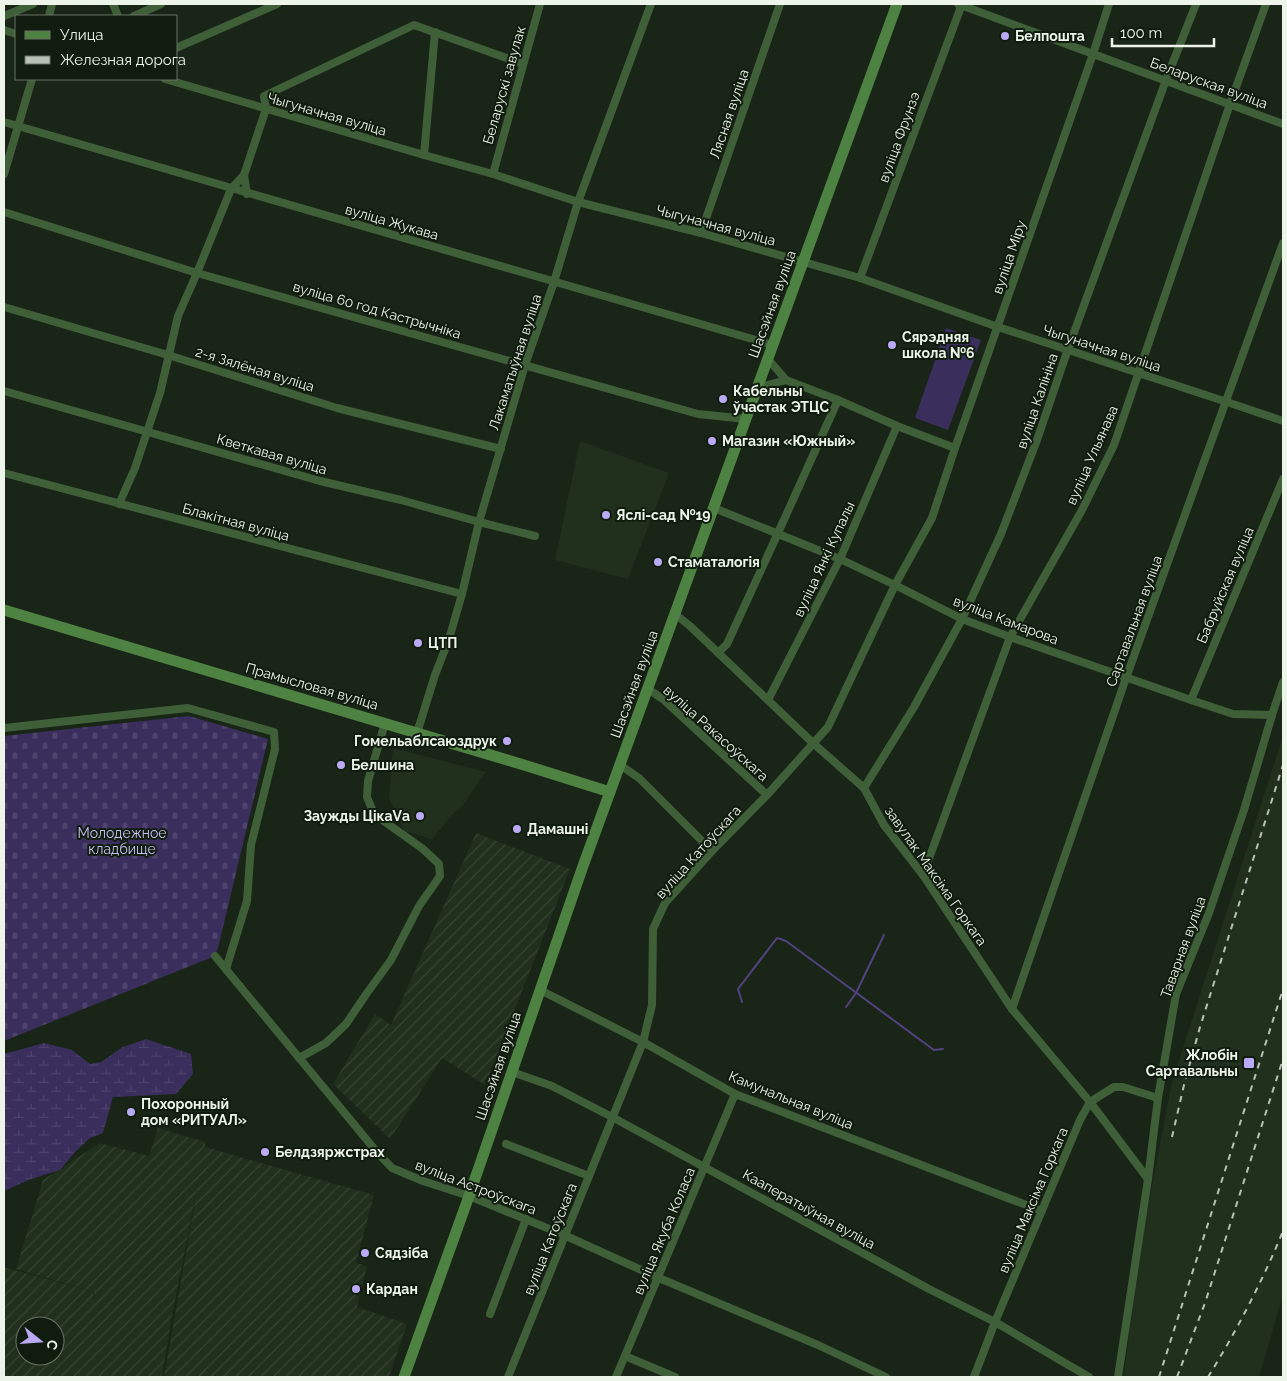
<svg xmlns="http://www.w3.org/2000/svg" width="1287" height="1381" font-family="Raleway,sans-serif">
  <defs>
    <pattern id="industrial-furrows" width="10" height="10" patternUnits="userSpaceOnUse" patternTransform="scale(1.25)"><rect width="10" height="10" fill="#20301c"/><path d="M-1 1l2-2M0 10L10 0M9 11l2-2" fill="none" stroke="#364432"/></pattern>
    <pattern id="wetland-marsh" width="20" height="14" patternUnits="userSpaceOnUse" patternTransform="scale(1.25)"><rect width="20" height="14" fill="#3a2e5d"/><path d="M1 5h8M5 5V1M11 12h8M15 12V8" fill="none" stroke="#4d436d"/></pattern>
    <pattern id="cemetery-stones" width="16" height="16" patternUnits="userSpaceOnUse" patternTransform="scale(1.25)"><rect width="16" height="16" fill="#3a2e5d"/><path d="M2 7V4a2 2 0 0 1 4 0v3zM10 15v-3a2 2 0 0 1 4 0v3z" fill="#4d436d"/></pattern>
  </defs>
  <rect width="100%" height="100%" fill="#192516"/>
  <g fill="#20301c">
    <polygon points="580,441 669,473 628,579 555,560"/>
    <polygon points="1283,736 1283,1295 1259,1377 1124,1377 1138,1258 1172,1082"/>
    <polygon points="393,748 486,772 462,806 453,814 432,839 404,831 389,797"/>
  </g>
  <g fill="url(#industrial-furrows)" fill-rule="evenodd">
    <polygon points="476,833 570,869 485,1085 442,1058 390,1139 333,1084 375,1014 391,1025"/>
    <path d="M158 1128 205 1142V1147L374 1195 356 1263 367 1266 357 1307 407 1324 389 1377H164L200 1173 171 1321 162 1377H4V1267L93 1292 96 1303 94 1292 16 1269 43 1180 100 1143 149 1156ZM25 1326H55V1356H25Z"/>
  </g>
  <polygon fill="#3a2e5d" points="946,328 981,340 948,430 915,418"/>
  <polygon fill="url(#wetland-marsh)" points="146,1039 191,1054 193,1074 176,1094 113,1097 103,1133 90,1138 76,1151 60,1170 31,1179 4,1191 4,1054 44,1043 72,1050 90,1064 101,1062 123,1047"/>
  <polygon fill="url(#cemetery-stones)" points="189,716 268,739 218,948 215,956 4,1041 4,736"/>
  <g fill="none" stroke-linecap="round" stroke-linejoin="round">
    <g stroke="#514280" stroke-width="2">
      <polyline points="742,1002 738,989 777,938 786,941 934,1050 943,1049"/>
      <polyline points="846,1007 856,993 884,935"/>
    </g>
    <g stroke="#3f5f38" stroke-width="8">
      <polyline points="113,4 118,16"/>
      <polyline points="958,4 1283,124"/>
      <polyline points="4,16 33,4"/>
      <polyline points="49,16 52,4"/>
      <polyline points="134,16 161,4"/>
      <polyline points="4,30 16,34"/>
      <polyline points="176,48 277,4"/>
      <polyline points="165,79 424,155 493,174 578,202 701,233 860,278 998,327 1227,402 1283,421"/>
      <polyline points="4,122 773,345"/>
      <polyline points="424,155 435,32"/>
      <polyline points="4,174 32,79"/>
      <polyline points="493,174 540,4"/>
      <polyline points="244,175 247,194"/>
      <polyline points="4,212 197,273 698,414 746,419"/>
      <polyline points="701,233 780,4"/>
      <polyline points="860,278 962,4"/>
      <polyline points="4,307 168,355 337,408 501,449"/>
      <polyline points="768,359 786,380"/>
      <polyline points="757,388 786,380 838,400 897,426 955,448"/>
      <polyline points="4,391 320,481 401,500 479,522 535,536"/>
      <polyline points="4,473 462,594"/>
      <polyline points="119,504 135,468 160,393 178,316 197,273 231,189 244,175 266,109 264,96 414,25 523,64"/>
      <polyline points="714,508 840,559 895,585 962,619 1010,637 1191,700 1233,714 1272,715"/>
      <polyline points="675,614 690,626 814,744 864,788 884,825 923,875 1012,1009 1090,1102 1148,1179"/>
      <polyline points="718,653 727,644 778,533 838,400"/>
      <polyline points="648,689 664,700 767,795"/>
      <polyline points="768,700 840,559 897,426"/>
      <polyline points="1191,700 1283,479"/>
      <polyline points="4,728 188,708 274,732 275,749 251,845 247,901 226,969"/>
      <polyline points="417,733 435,675 449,639 462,594 479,522 525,365 554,282 578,202 651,4"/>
      <polyline points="620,765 639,778 712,851"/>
      <polyline points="864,788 914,707 962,619 1001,534 1037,440 1068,349 1166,80 1196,4"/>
      <polyline points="923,875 1010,637 1082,510 1114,445 1230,104 1266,4"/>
      <polyline points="215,956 376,1151 392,1168 423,1181 469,1196 564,1235 659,1278 818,1345 886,1377"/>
      <polyline points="540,990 643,1042 735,1094 1042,1211"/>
      <polyline points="1012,1009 1126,678 1283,243"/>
      <polyline points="299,1058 326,1043 346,1024 367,993 391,960 419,906 440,876 439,864 423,849 374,814 367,797 368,781 385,723"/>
      <polyline points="512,1072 552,1086 612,1117 929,1289 995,1322 1089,1377"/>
      <polyline points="506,1144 589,1176"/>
      <polyline points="490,1314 526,1219"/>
      <polyline points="625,1356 675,1377"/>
      <polyline points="508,1377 643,1042 652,1005 653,929 665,903 712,851 767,795 828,727 895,585 932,518 955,448 1093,54 1109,4"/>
      <polyline points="616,1377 735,1094"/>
      <polyline points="974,1377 995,1322 1080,1120 1090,1102 1114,1087 1123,1087 1158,1098"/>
      <polyline points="1118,1377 1148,1179 1158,1098 1176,994 1209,913 1244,810 1272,715 1283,682"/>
    </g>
    <g stroke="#4e8242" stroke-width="11">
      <polyline points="4,610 524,765 610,792"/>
      <polyline points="404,1377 469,1196 583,866 897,4"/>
    </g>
    <g stroke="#b8c1b5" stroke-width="2" stroke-dasharray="6 6" stroke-linecap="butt">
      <polyline points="1172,1137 1184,1085 1200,1027 1283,765"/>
      <polyline points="1159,1377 1283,989"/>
      <polyline points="1177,1377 1205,1303 1283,1059"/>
      <path d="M1208 1377C1236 1332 1263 1280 1283 1231"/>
    </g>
  </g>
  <g fill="#baaaf6" stroke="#101c0d" stroke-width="2">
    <circle cx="1005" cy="36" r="5"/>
    <circle cx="892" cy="345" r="5"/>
    <circle cx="723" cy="399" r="5"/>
    <circle cx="712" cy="441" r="5"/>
    <circle cx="606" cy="515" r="5"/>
    <circle cx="658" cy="562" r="5"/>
    <circle cx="418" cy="643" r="5"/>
    <circle cx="507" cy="741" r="5"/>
    <circle cx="341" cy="765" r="5"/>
    <circle cx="420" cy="816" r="5"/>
    <circle cx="517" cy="829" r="5"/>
    <rect x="1243" y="1057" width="12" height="12" rx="2.5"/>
    <circle cx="131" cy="1112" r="5"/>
    <circle cx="265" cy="1152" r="5"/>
    <circle cx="365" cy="1253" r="5"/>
    <circle cx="356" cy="1289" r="5"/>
  </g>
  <g text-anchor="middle" stroke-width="4" stroke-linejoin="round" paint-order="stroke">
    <g font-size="14" font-weight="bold" fill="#edf5eb" stroke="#101c0d" text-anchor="start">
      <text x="1015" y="41">Белпошта</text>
      <text x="902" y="342">Сярэдняя<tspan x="902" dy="16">школа №6</tspan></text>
      <text x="733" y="396">Кабельны<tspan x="733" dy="16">ўчастак ЭТЦС</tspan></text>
      <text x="722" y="446">Магазин «Южный»</text>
      <text x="616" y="520">Яслі-сад №19</text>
      <text x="668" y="567">Стаматалогія</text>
      <text x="428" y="648">ЦТП</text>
      <text x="497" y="746" text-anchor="end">Гомельаблсаюздрук</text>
      <text x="351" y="770">Белшина</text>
      <text x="410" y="821" text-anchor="end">Заужды ЦікаVа</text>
      <text x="527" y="834">Дамашні</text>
      <text x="1238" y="1060" text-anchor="end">Жлобін<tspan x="1238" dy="16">Сартавальны</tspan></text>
      <text x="141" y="1109">Похоронный<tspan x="141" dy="16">дом «РИТУАЛ»</tspan></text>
      <text x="275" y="1157">Белдзяржстрах</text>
      <text x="375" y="1258">Сядзіба</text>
      <text x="366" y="1294">Кардан</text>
    </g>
    <g font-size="14" fill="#edf5eb" stroke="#101c0d">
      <text transform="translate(1209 83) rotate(20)" y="5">Беларуская вуліца</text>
      <text transform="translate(504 85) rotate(-74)" y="5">Беларускі завулак</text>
      <text transform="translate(327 114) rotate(16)" y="5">Чыгуначная вуліца</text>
      <text transform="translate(729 114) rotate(-71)" y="5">Лясная вуліца</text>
      <text transform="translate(899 137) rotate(-70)" y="5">вуліца Фрунзэ</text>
      <text transform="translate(392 222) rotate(16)" y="5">вуліца Жукава</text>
      <text transform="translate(716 225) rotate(15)" y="5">Чыгуначная вуліца</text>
      <text transform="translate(1009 257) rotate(-71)" y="5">вуліца Міру</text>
      <text transform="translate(772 304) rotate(-70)" y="5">Шасэйная вуліца</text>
      <text transform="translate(377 310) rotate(16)" y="5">вуліца 60 год Кастрычніка</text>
      <text transform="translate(1102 348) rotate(18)" y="5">Чыгуначная вуліца</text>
      <text transform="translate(515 362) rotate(-72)" y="5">Лакаматыўная вуліца</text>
      <text transform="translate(255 369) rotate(17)" y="5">2-я Зялёная вуліца</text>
      <text transform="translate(1037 401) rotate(-71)" y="5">вуліца Калініна</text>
      <text transform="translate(272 454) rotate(16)" y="5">Кветкавая вуліца</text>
      <text transform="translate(1092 455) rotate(-66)" y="5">вуліца Ульянава</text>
      <text transform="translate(236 522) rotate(15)" y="5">Блакітная вуліца</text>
      <text transform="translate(824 559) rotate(-65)" y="5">вуліца Янкі Купалы</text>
      <text transform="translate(1225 585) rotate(-67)" y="5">Бабруйская вуліца</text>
      <text transform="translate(1006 620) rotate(21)" y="5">вуліца Камарова</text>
      <text transform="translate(1134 621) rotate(-70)" y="5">Сартавальная вуліца</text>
      <text transform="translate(634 684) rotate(-70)" y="5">Шасэйная вуліца</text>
      <text transform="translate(312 686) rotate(16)" y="5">Прамысловая вуліца</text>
      <text transform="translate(716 733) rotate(42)" y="5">вуліца Ракасоўскага</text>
      <text transform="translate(698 852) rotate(-48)" y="5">вуліца Катоўскага</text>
      <text transform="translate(936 876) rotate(55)" y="5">завулак Максіма Горкага</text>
      <text transform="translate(1183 947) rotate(-70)" y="5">Таварная вуліца</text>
      <text transform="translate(498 1066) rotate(-71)" y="5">Шасэйная вуліца</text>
      <text transform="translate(791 1100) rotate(22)" y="5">Камунальная вуліца</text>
      <text transform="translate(476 1187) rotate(21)" y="5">вуліца Астроўскага</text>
      <text transform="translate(1033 1200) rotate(-67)" y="5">вуліца Максіма Горкага</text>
      <text transform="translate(809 1209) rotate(29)" y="5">Кааператыўная вуліца</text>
      <text transform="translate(664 1231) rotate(-67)" y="5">вуліца Якуба Коласа</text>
      <text transform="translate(550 1239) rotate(-68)" y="5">вуліца Катоўскага</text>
    </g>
    <g font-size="14" fill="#c9bff7" stroke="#101c0d">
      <text x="122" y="838">Молодежное<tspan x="122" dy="16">кладбище</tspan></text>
    </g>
  </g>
  <rect width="1287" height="1381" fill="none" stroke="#edf5eb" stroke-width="10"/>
  <rect x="15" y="15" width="162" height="65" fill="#101c0d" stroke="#687366"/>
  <rect x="25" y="31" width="25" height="8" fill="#4e8242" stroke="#687366"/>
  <text x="60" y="40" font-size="15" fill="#edf5eb">Улица</text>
  <rect x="25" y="56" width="25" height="8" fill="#b8c1b5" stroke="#687366"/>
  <text x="60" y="65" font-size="15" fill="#edf5eb">Железная дорога</text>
  <g transform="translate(40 1341) rotate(107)"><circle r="24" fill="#101c0d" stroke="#687366"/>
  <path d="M0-4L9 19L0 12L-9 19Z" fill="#baaaf6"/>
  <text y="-8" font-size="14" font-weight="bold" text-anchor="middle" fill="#edf5eb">С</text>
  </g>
  <path d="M1112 38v8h102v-8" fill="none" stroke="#edf5eb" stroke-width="2.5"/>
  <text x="1120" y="38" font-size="15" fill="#edf5eb" stroke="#101c0d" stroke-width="4" paint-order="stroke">100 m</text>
</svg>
